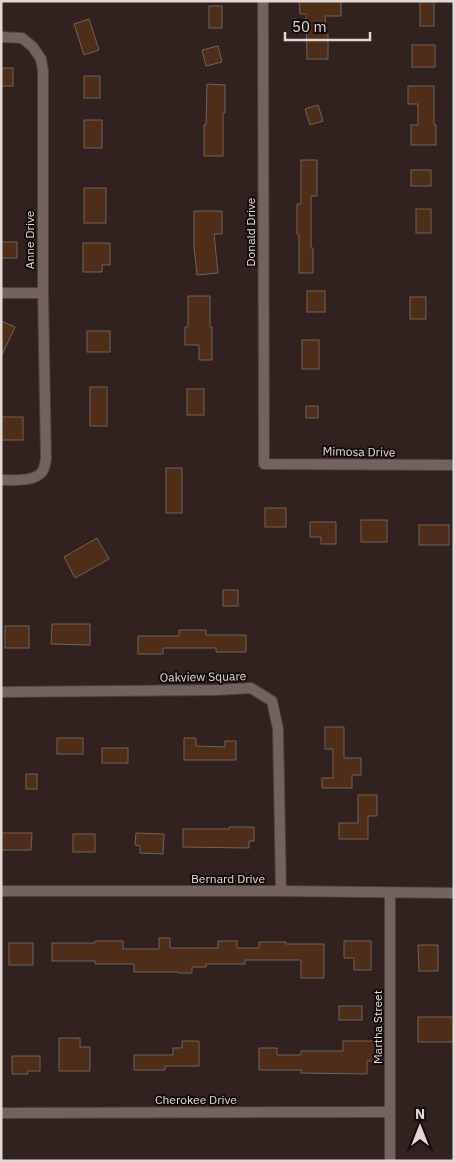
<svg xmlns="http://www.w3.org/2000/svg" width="455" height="1162" font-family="'IBM Plex Sans',sans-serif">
  <rect width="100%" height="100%" fill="#31221f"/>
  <g fill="#4e2e18" stroke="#706158">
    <polygon points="299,1 341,1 341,16 325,16 326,34 328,34 328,59 307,59 306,14 300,14"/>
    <rect x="420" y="1" width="14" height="25"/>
    <rect x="209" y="6" width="13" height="22"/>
    <polygon points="89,19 99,50 84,55 74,24"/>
    <rect x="412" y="45" width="23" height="22"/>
    <polygon points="218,46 222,62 206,66 202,50"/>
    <rect x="1" y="68" width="12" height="18"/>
    <rect x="84" y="76" width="16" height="22"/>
    <polygon points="207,84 225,85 225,113 223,113 223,156 204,156 204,125 206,125"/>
    <polygon points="408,86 434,86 434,125 436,125 436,145 411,145 411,125 418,125 418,104 408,104"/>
    <polygon points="318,105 323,121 310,125 305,109"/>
    <rect x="84" y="120" width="18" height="28"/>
    <polygon points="301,160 317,160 317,196 311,196 311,248 313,248 313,273 299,273 299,234 297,234 297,204 301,204"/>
    <rect x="411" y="170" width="20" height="16"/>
    <rect x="84" y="188" width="22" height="35"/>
    <rect x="416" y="209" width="15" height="24"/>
    <polygon points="194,211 222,211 222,234 214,234 218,273 197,275 194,247"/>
    <rect x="1" y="242" width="16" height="16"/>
    <polygon points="83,243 110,243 110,265 102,265 102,272 83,272"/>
    <rect x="307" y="291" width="18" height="21"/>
    <polygon points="188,296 210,296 210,327 212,327 212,360 199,360 199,345 185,345 185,327 188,327"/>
    <rect x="410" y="297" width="16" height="22"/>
    <polygon points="1,321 15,327 1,357"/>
    <rect x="87" y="331" width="23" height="21"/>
    <rect x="302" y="340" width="17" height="29"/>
    <rect x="90" y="387" width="17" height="39"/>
    <rect x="187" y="389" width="17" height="26"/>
    <rect x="306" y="406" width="12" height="12"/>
    <rect x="1" y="417" width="22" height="23"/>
    <rect x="166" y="468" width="16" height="45"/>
    <rect x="265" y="508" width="21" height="19"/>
    <rect x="361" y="520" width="26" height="22"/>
    <polygon points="310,522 336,522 336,544 321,544 321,537 310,537"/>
    <rect x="419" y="525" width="30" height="20"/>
    <polygon points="97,538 109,559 75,578 64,557"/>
    <rect x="223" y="590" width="15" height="16"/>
    <polygon points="52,624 90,624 90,645 51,644"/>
    <rect x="5" y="626" width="24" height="22"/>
    <polygon points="179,630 206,630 206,635 246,635 246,652 216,652 216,648 163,648 163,654 138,654 138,636 179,636"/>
    <polygon points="325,727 344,727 344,758 361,758 361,775 352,775 352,788 322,788 322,778 333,778 333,749 325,749"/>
    <rect x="57" y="738" width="26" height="16"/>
    <polygon points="184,738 196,738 196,746 225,747 225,741 236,741 236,760 184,760"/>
    <rect x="102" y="748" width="26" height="15"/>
    <rect x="26" y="774" width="11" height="15"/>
    <polygon points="358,795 377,795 377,816 368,816 368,839 339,839 339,823 358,823"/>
    <polygon points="229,827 254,827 254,841 249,841 249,848 183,847 183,829 229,829"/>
    <polygon points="1,833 32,833 31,850 1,850"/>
    <polygon points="136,833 164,834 163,854 140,853 140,846 135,845"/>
    <rect x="73" y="834" width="22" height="18"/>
    <polygon points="159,938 170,938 170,948 218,948 218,941 237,941 237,948 259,948 259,942 286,942 286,944 324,944 324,978 301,978 301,960 245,960 245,964 206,964 206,967 192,967 192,973 178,973 178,972 134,972 134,964 95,964 95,961 52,961 52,943 95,943 95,941 123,941 123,949 159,949"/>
    <polygon points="344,941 371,941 371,970 354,970 354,958 344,958"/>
    <rect x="9" y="943" width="24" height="22"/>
    <polygon points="418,945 438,945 438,971 419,971"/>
    <rect x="339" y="1006" width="23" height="14"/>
    <rect x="418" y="1017" width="36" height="25"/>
    <polygon points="59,1038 80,1038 80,1047 90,1047 90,1071 59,1071"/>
    <polygon points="182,1041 199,1041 199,1066 165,1066 165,1070 134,1070 134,1055 173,1055 173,1048 182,1048"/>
    <polygon points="343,1041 376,1041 376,1061 367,1061 367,1074 301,1073 301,1070 259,1070 259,1048 277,1048 277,1055 301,1055 301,1051 343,1051"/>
    <polygon points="12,1056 40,1056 40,1071 28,1071 28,1074 12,1074"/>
  </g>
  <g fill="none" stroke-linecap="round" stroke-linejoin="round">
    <g stroke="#4d403e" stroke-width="12">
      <g id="minor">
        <polyline points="263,1 264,464 454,465"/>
        <path d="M1 37 22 38 33 47 41 59 43 71V293L46 459C45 463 45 468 42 472 34 482 13 480 1 480"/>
        <polyline points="1,293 43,293"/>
        <polyline points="1,692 217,690 251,688 272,701 278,729 281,891"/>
        <polyline points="1,891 281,891 454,893"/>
        <polyline points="390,893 390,1161"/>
        <polyline points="1,1113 390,1112"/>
      </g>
    </g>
    <use href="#minor" stroke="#74625e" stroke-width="10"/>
  </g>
  <g text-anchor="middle" stroke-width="4" stroke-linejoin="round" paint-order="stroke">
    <g font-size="12" fill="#e2d8d5" stroke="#140d0c">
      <text transform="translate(251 232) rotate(-90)" y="4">Donald Drive</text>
      <text transform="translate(30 240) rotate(-90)" y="4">Anne Drive</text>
      <text transform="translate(359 452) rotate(1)" y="4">Mimosa Drive</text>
      <text transform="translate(203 677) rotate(-1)" y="4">Oakview Square</text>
      <text x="228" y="883">Bernard Drive</text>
      <text transform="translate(378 1027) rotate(-90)" y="4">Martha Street</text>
      <text x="196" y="1104">Cherokee Drive</text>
    </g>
  </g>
  <rect width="455" height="1162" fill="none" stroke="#e2d8d5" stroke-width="5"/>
  <g transform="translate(420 1127)" stroke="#140d0c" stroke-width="4" paint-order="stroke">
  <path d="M0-4L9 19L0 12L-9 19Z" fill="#e2d8d5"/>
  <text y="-8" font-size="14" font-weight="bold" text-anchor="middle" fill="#e2d8d5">N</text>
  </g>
  <path d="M285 32v8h85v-8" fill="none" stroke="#e2d8d5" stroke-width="2.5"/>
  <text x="292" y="32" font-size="15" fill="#e2d8d5" stroke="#140d0c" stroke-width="4" paint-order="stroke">50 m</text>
</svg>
